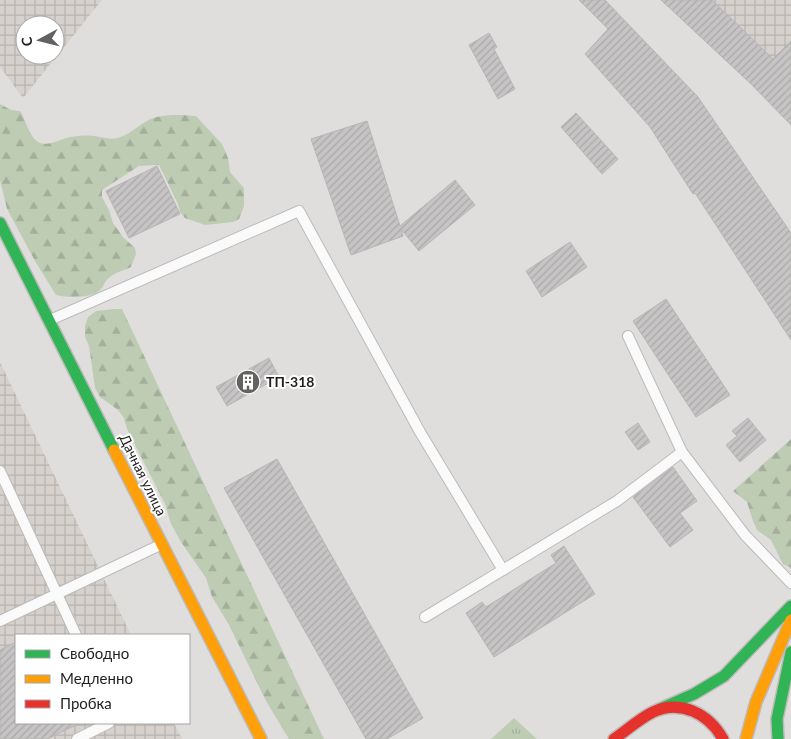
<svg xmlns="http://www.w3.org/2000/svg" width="791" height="739" font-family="Lato,sans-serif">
  <defs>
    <pattern id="industrial-grid" width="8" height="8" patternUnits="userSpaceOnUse" patternTransform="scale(1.25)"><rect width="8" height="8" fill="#d6d1cc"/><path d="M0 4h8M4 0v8" fill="none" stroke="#b7b3af"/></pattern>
    <pattern id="grass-tufts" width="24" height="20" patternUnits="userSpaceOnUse" patternTransform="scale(1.25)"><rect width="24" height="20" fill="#beccb4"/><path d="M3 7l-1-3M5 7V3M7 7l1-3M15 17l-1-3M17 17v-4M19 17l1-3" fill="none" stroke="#a3af9a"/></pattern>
    <pattern id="forest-firs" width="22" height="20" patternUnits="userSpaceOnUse" patternTransform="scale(1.25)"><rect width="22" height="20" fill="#beccb4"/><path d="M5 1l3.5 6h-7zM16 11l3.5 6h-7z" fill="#a3af9a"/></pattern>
    <pattern id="building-hatch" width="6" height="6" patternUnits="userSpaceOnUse" patternTransform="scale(1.25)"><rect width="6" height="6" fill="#c6c4c4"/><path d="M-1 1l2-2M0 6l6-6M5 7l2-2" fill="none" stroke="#aaa8a8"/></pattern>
  </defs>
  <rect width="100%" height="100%" fill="#e0dedd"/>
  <g fill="url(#industrial-grid)" fill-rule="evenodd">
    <path d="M0 0H102L23 98 0 67ZM25 25H55V55H25Z"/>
    <polygon points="661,0 791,0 791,41 750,83"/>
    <polygon points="0,362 131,635 16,635 16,723 174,723 182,739 0,739"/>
  </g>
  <polygon fill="url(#grass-tufts)" points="514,718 537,739 491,739"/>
  <g fill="url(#forest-firs)">
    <path d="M0 104 11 110 20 111C26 120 29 138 40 143 50 146 61 139 70 137 78 136 86 135 94 136 102 137 109 140 117 138 129 135 136 127 147 121 161 113 181 115 196 116L222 144 228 158 230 172 244 188V206L239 219 233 222 205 225 185 218 180 212 178 204 159 165 139 166 102 190V197L109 210 113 223 123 237 135 248 136 254 131 267C123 271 115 272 109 278 104 281 104 287 99 291 91 298 67 298 56 295L35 261 7 209 0 180Z"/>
    <polygon points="115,309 122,309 324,739 289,739 266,701 229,625 212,597 206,578 181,542 171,524 165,504 127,429 124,418 118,410 100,397 95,388 89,346 85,337 85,326 88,317 96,311"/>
    <polygon points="791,439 791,568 783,564 771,540 757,530 753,521 747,502 733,491"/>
  </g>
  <g fill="url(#building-hatch)" stroke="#b7b6b5">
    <polygon points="579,0 605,0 698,97 791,233 791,340 695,193 693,194 650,127 585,54 608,29"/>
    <polygon points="661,0 712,0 773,59 791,41 791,125 750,83"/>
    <polygon points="489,33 497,47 494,49 515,89 498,99 469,45"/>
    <polygon points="576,113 618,159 602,174 561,127"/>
    <polygon points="367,121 400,226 455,180 475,205 419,251 401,229 403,236 351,255 311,139"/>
    <polygon points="157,166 180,214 129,238 106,191"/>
    <polygon points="570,242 587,267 542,297 526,271"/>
    <polygon points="666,299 730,395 696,417 633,321"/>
    <polygon points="269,358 279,377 227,406 216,387"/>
    <polygon points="748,418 766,440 740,462 726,445 737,436 732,431"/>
    <polygon points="638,423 650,442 638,450 625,432"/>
    <polygon points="277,459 423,718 387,739 366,739 224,488"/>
    <polygon points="673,467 697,501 680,513 693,530 670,547 633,497"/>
    <polygon points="564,546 595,594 494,657 466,613 482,602 486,607 556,563 551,555"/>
    <polygon points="16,642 16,723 80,723 47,739 0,739 0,650"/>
  </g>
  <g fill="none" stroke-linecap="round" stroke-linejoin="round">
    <g stroke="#bcbbba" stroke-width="12">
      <g id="lane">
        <polyline points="50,320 299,211 420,432 503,570"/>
        <polyline points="628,336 682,452 745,535 791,583"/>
        <polyline points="0,471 76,635"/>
        <polyline points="425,617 617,501 682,452"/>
        <polyline points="0,621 160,545"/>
        <polyline points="77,739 109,723"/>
      </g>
    </g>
    <g stroke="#bcbbba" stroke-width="14">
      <g id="fast">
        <polyline points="0,223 114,450"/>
        <polyline points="660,709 694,694 724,676 791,606"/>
        <polyline points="778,739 777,719 791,652"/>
      </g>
    </g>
    <g stroke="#bcbbba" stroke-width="14">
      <g id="slow">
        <polyline points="114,450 261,739"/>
        <polyline points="746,739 756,702 791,620"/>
      </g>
    </g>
    <g stroke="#bcbbba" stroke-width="14">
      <path id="jam" d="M614 739C627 730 639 719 653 712 681 699 709 714 723 739"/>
    </g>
    <use href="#lane" stroke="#fafafa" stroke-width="10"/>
    <use href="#fast" stroke="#30b455" stroke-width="11"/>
    <use href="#slow" stroke="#ff9f0a" stroke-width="11"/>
    <use href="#jam" stroke="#e5322d" stroke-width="11"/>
  </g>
  <defs>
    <g id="building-disc" transform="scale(1.25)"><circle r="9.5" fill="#636261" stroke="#fff"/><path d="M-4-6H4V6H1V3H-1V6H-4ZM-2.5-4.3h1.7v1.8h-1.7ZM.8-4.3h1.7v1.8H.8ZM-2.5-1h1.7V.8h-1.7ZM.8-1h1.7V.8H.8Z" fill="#fff"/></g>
  </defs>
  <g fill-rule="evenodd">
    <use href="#building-disc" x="248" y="382"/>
  </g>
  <g text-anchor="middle" stroke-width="4" stroke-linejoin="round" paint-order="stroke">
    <g font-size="14" font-weight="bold" fill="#201f1e" stroke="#fff" text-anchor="start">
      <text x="266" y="387">ТП-318</text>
    </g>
    <g font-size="14" fill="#201f1e" stroke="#fff">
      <text transform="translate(143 475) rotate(64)" y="5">Дачная улица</text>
    </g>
  </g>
  <rect x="15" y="634" width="175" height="90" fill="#ffffff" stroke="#a6a5a5"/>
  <rect x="25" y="650" width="25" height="8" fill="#30b455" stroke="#a6a5a5"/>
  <text x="60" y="659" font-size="15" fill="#201f1e">Свободно</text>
  <rect x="25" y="675" width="25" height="8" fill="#ff9f0a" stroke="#a6a5a5"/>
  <text x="60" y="684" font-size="15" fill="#201f1e">Медленно</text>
  <rect x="25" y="700" width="25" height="8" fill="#e5322d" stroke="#a6a5a5"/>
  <text x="60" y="709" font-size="15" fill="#201f1e">Пробка</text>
  <g transform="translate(40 40) rotate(263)"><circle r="24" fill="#ffffff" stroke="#a6a5a5"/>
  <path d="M0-4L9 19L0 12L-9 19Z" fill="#636261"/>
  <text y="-8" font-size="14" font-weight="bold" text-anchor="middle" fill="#201f1e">С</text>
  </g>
</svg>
